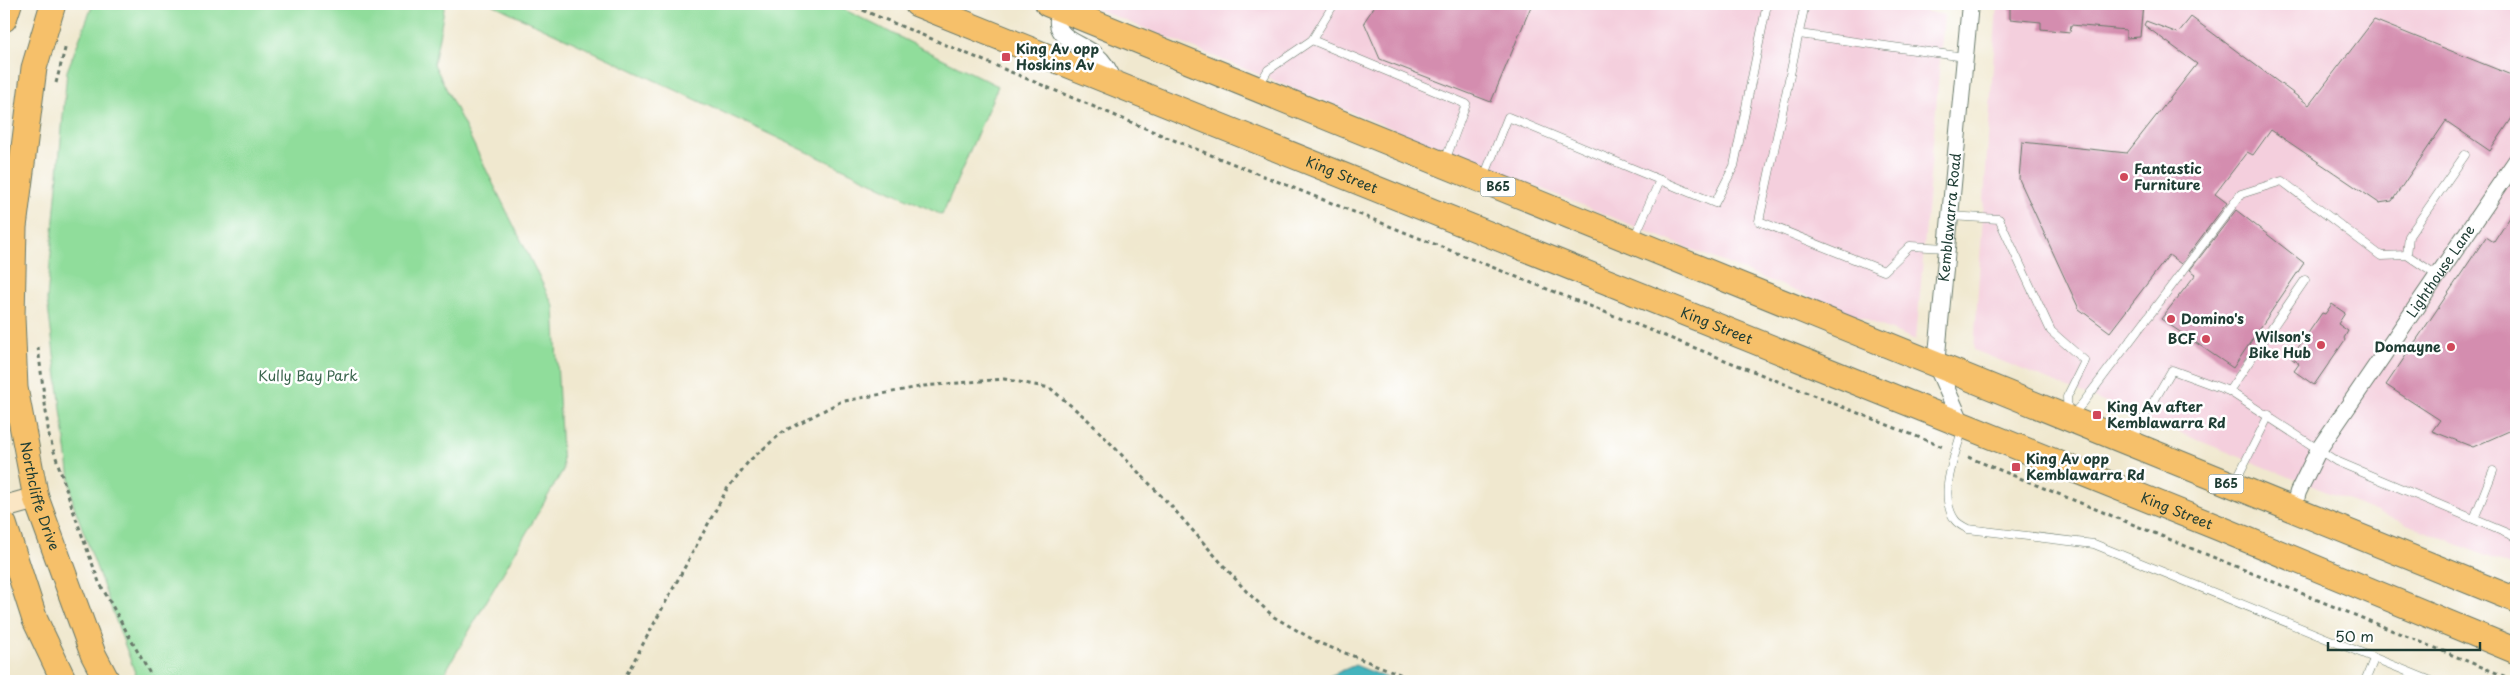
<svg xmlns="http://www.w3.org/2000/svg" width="2520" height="685" font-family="'Playpen Sans',sans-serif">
  <rect width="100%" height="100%" fill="#fff"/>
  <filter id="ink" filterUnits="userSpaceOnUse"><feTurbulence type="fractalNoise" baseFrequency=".02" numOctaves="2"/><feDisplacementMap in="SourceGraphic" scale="10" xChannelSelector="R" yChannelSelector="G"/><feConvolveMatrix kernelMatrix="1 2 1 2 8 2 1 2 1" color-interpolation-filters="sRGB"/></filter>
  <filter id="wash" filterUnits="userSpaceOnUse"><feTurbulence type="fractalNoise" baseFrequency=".0096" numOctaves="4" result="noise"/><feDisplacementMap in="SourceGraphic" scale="20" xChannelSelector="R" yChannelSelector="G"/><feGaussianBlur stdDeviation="1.12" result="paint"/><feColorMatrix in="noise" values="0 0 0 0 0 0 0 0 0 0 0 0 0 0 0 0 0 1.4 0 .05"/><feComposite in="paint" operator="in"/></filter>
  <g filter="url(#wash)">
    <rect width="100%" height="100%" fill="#f0e8cf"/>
    <g fill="#f4cfdd">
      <polygon points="1084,4 1891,4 1944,15 1916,340"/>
      <polygon points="1997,4 2516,4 2516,568 1974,350"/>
    </g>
    <g fill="#90dd9b" stroke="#588d68">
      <polygon points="93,4 445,4 434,64 554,307 563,470 440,681 138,681 73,503 47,299 67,71"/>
      <polygon points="492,4 833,4 998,86 942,215"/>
    </g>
    <polygon fill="#45b4bd" stroke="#327878" points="1355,665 1395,681 1318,681"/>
    <g id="blocks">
      <g fill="#d48daf">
        <polygon points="1376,4 1532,4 1491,102 1380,59 1364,22"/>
        <polygon points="2010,4 2143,4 2140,37 2126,38 2126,30 2071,25 2070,32 2041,29 2041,22 2010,19"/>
        <polygon points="2191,17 2309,105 2374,20 2516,77 2516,112 2490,151 2446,121 2392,201 2379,203 2271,130 2253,155 2247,152 2215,194 2227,203 2181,264 2169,255 2110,332 2079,309 2019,179 2022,142 2127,153 2197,64 2144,25 2146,21 2178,33"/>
        <polygon points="2516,208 2516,428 2473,447 2432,431 2440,420 2386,385 2486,237 2494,242"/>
        <polygon points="2236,210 2304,263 2233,368 2161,319 2196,274 2190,270"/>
        <polygon points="2332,304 2345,313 2338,324 2348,331 2344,338 2345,340 2314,385 2294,371 2299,364 2291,358 2322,313 2325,314"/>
      </g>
    </g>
  </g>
  <g filter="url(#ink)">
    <use href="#blocks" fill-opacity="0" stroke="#68796a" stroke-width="1"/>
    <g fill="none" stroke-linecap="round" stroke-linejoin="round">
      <g stroke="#68796a" stroke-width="9">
        <g id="lane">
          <polyline points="1334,4 1312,40 1466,104 1445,161"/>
          <polyline points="1805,4 1759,221 1884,271 1910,246 1947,248"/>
          <polyline points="1799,34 1965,57"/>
          <polyline points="1259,85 1268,70 1312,40"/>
          <polyline points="1484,177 1508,117 1660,180"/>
          <polyline points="1950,216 1999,219 2051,331 2085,361 2067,397 2068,419 2083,403 2241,194 2282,181 2381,256 2407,255 2438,276"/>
          <polyline points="1634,238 1660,180 1715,203 1734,166 1767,4"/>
          <polyline points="2407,255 2409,236 2465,155"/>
          <polyline points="2305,280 2229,391 2336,461 2516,537"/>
          <path d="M1963 427C1956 454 1937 495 1955 520 1958 524 1964 527 1968 529L2094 544 2431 681"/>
          <polyline points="2131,440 2172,370 2229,391"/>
          <polyline points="2235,482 2269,415"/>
          <polyline points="2474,519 2493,471"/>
          <polyline points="2365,681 2374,659"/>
        </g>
      </g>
      <g stroke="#68796a" stroke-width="18">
        <g id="street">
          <path d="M1063 4C1045 38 1078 40 1096 55 1106 63 1110 73 1116 84"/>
          <path id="s1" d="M1963 426 1936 365 1970 4"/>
          <path id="s2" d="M2293 510 2298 492 2319 449 2516 161"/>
        </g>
      </g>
      <g stroke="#68796a" stroke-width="24">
        <polyline id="secondary" points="4,507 36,498"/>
      </g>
      <g stroke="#68796a" stroke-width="27">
        <g id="primary">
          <path id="s3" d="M53 4 34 68 14 227 12 317 15 388 36 498 93 654 107 681"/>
          <path id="s4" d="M917 4 2219 528 2516 651"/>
          <polyline points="1048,4 2516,600"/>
          <polyline points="4,19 9,4"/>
          <polyline points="4,524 35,620 64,681"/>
        </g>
      </g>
      <g stroke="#68796a" stroke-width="3" stroke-dasharray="4 4" stroke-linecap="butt">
        <polyline points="848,4 1176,141 1943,447"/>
        <polyline points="56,83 66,45"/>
        <polyline points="38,347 49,436 75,516 99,582 154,681"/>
        <polyline points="1968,457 2516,681"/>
        <polyline points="623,681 727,489 749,461 784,431 840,402 924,386 1004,379 1050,388 1088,420 1172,507 1247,592 1274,617 1319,643 1418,681"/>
      </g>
      <use href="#lane" stroke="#fff" stroke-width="8"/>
      <use href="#street" stroke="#fff" stroke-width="16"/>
      <use href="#secondary" stroke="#fbe6c4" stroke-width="22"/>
      <use href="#primary" stroke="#f6c06b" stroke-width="25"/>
    </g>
  </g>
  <g fill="#d1495b" stroke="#fff" stroke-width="2">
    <rect x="1001" y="52" width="10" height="10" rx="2.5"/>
    <circle cx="2124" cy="177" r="5"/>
    <circle cx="2171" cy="319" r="5"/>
    <circle cx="2206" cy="339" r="5"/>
    <circle cx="2321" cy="345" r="5"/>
    <circle cx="2451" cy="347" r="5"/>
    <rect x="2092" y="410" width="10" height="10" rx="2.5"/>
    <rect x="2011" y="462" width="10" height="10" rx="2.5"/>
  </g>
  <g text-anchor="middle" stroke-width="5" stroke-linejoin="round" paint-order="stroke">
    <g fill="#fff" stroke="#627771" stroke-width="1">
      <rect x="1480.5" y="177.5" width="35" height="19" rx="4"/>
      <rect x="2208.5" y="474.5" width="35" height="19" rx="4"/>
    </g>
    <g font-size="12" font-weight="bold" fill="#1f3d34">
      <text x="1498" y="191">B65</text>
      <text x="2226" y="488">B65</text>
    </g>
    <g font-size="14" font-weight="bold" fill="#1f3d34" stroke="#fff" text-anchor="start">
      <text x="1016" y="54">King Av opp<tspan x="1016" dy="16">Hoskins Av</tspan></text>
      <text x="2134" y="174">Fantastic<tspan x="2134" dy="16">Furniture</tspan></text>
      <text x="2181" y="324">Domino's</text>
      <text x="2311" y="342" text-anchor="end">Wilson's<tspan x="2311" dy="16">Bike Hub</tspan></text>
      <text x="2196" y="344" text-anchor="end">BCF</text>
      <text x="2441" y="352" text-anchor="end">Domayne</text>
      <text x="2107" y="412">King Av after<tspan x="2107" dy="16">Kemblawarra Rd</tspan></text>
      <text x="2026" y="464">King Av opp<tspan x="2026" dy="16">Kemblawarra Rd</tspan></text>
    </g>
    <g font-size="14" fill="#1f3d34" stroke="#fff">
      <text dy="5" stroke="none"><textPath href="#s4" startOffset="458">King Street</textPath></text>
      <text dy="5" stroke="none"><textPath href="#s1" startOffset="215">Kemblawarra Road</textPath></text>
      <text dy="5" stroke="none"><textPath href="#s2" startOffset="282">Lighthouse Lane</textPath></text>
      <text dy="5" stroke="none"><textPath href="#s4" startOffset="862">King Street</textPath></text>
      <text dy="5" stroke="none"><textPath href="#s3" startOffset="499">Northcliffe Drive</textPath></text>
      <text dy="5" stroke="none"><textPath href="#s4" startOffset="1358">King Street</textPath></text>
    </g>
    <g font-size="14" fill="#3b654e" stroke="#fff">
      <text x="308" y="381">Kully Bay Park</text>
    </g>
  </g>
  <rect width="2520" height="685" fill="none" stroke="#fff" stroke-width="20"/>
  <path d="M2328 642v8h152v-8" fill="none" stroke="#1f3d34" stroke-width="2.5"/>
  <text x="2335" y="642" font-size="15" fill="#1f3d34" stroke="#ffffff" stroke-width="4" paint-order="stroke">50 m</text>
</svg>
